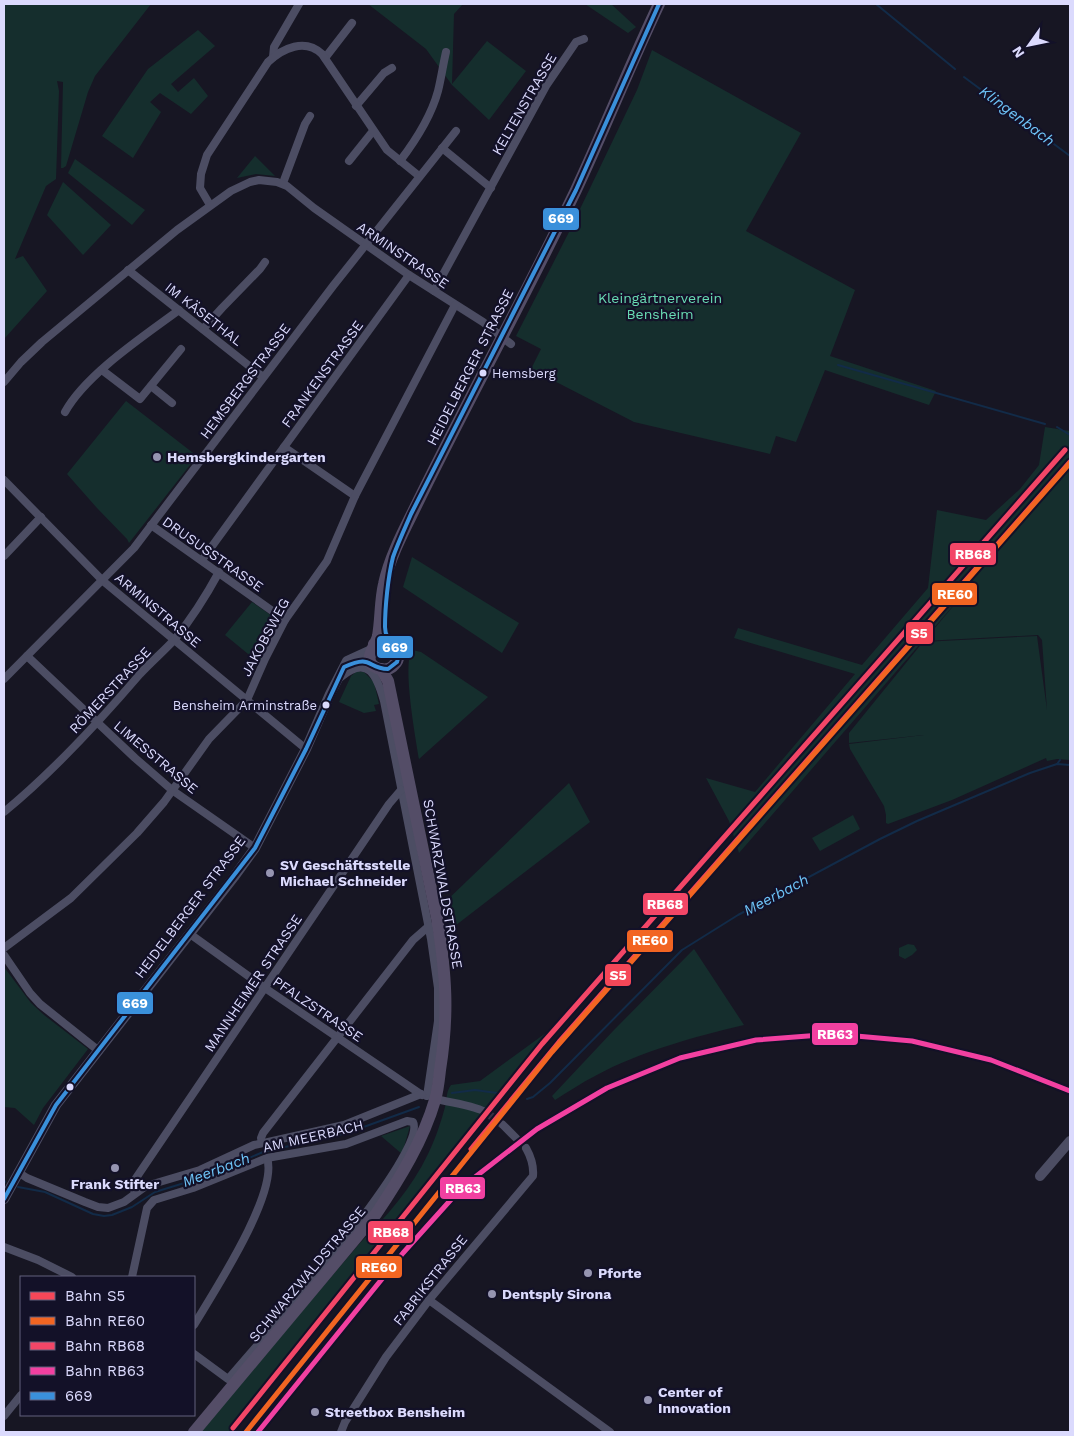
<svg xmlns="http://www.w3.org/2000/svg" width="1074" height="1436" font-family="'Work Sans',sans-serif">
  <rect width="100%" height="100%" fill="#171623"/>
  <g fill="#152e2d">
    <polygon points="4,4 151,4 95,76 88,92 66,166 63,168 61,168 63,82 57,81 59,91 56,179 46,186 15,259 23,256 47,291 4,339"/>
    <polygon points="368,4 463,4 454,14 452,84 487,41 526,71 489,120 452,85 426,49"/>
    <polygon points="585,4 611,4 636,27 628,33"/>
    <polygon points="198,30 215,46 171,84 178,92 194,78 208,96 191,114 160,93 150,102 161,112 133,158 102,136 148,69"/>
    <polygon points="652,50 801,133 746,231 855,290 830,356 936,391 929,405 825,370 796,442 776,436 770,454 634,422 531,369 541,349 516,336 569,232 637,90"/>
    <polygon points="255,156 275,176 256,174 237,178"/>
    <polygon points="75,159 145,210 132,225 68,173"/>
    <polygon points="63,182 111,225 83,255 47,215"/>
    <polygon points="126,401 197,456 129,543 127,539 97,508 67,474"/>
    <polygon points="1045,427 1070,431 1070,760 1057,759 1047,761 1046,758 952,800 888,824 886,823 886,815 884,806 850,749 849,744 924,735 849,743 849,733 923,642 1037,636 1047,710 1042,640 1038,635 924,641 965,592 739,853 729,821 706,778 755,792 855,674 734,638 738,628 862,665 928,588 937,510 986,520 1020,489 1039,465"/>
    <polygon points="412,557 519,623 502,653 403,587"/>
    <polygon points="252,602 275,618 278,623 259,663 225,635"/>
    <path d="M412 650 421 652 488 697 419 759C416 740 402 664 412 650Z"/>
    <polygon points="357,671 364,672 374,682 379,704 374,705 376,711 364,713 339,702 351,676"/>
    <polygon points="569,783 590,822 451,929 444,903"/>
    <polygon points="853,815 860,829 820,851 812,838"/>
    <polygon points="908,944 914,945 917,950 912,955 905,959 899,956 899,948"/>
    <path d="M694 949 744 1025C694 1037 641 1051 595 1076 581 1083 568 1092 555 1100L552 1096 614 1030Z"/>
    <polygon points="4,967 31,1003 44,1015 88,1049 43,1108 34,1125 15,1108 4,1107"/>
    <path d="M565 1019 229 1432H199L360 1243C386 1217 412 1188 428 1154 435 1140 441 1122 445 1107 447 1100 446 1091 451 1085L480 1081Z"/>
    <polygon points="410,1126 402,1154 381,1136"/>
  </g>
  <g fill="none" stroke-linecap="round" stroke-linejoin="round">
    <g stroke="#122b48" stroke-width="2">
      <polyline points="876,4 955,69"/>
      <polyline points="964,77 1070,156"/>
      <polyline points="838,365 1045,424"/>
      <polyline points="1057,427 1070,435"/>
      <polyline points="1057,764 1060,760"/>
      <polyline points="452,1093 475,1090 497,1093"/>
      <polyline points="527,1099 533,1097 550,1083 682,950 738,915 880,839 917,821 1030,773 1057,764 1070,765"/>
      <polyline points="4,1180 5,1182"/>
      <polyline points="18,1187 45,1192 93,1214 104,1216 112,1215 132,1207 155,1192 207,1176 263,1152 347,1133 419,1107"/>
    </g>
    <g stroke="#343344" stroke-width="8" stroke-dasharray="8 4" stroke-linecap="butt">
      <polyline points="487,1113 503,1125"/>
      <polyline points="516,1138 526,1148"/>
    </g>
    <g stroke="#4c4d63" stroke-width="8">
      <polyline points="273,57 274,47 299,4"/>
      <polyline points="325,58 352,23"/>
      <polyline points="356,106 384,73 392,68"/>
      <polyline points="442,148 491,188"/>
      <polyline points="349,161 373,131"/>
      <path d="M400 161C416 140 431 117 438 91 441 79 443 65 446 52"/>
      <polyline points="283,183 305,124 310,116"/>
      <path d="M210 205 200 188 201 174 207 155 268 62C283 48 305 38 322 54L387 150 419 176"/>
      <polyline points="128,270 263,377"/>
      <polyline points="434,291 546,86 576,42 584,39"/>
      <polyline points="203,329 222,308 260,269 265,262"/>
      <polyline points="102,370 140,399 181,349"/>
      <polyline points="4,382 21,362 42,342 177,230 231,191 250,182 259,180 277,182 287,186 314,208 365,244 409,275 483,322 511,344"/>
      <polyline points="151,386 172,403"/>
      <path d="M65 412C86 374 144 336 179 310"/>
      <polyline points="284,447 355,496"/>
      <polyline points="4,480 103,581 306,749"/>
      <polyline points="151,525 285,620"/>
      <polyline points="4,556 41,517"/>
      <polyline points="202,560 409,275"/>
      <polyline points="27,656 135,758 172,790 255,848"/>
      <path d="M341 677C368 654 377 676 384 701L431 939 438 988V1021L427 1096"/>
      <polyline points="4,679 134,548 333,286 456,131"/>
      <path d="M4 812C54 771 98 723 140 674 151 662 164 651 175 639 192 618 206 596 219 572"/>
      <polyline points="190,934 265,988 422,1095"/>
      <polyline points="4,948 71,898 137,833 164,802 209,739 247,700 265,659 285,620 327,561 355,496 455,305"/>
      <polyline points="4,955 30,993 40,1004 99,1051"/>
      <path d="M433 1098C449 1103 475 1105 487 1113"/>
      <polyline points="503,1125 516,1138"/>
      <polyline points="262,1143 261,1138 263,1133 413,940 429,926"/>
      <polyline points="18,1172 27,1178 85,1202 98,1207 108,1208 124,1202 146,1186 200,1170 254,1145 344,1125 421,1094"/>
      <polyline points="135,1193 133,1186 134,1181 389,804 401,790"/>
      <polyline points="4,1247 38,1260 72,1277"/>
      <path d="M132 1277 147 1208 154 1200 193 1188 267 1158 346 1144 407 1121 413 1122C430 1152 255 1348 228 1379L194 1354"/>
      <polyline points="429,1300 610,1432"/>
      <path d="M194 1325C213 1293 279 1193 267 1158"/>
      <polyline points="4,1416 21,1395"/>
      <path d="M341 1432 345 1422 386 1357 429 1300 533 1176C534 1165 531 1157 526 1148"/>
    </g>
    <g stroke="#4c4d63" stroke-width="10">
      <polyline points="1040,1176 1070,1141"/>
      <polyline points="4,1199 56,1105 234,877 255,848 306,749 330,694 347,661 371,650"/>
    </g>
    <g stroke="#544d67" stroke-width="12">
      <path d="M374 644C389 634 407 652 394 665 391 669 385 670 380 669 359 663 376 646 378 636 381 619 380 601 384 584 389 560 401 536 412 514 465 405 524 299 576 190 605 128 630 65 659 4"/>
      <path d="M194 1432 376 1214C400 1178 423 1141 435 1100 438 1090 439 1079 440 1070 449 1014 446 973 437 918L388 681 381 669"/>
    </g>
    <g stroke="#131128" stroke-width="8">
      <path id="bus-1" d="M4 1199 56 1105 255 848 306 749 344 667C373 654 366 668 388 669L397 662C403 646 385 644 385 627 385 607 388 577 393 557 398 543 405 528 411 514L576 190 659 4"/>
    </g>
    <use href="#bus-1" stroke="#3a90db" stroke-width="4"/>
    <g stroke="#131128" stroke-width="9">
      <polyline id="rail-1" points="471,1149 559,1042 1070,462"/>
    </g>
    <g stroke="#131128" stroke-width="9">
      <polyline id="rail-2" points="246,1432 552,1052 1070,463"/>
    </g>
    <g stroke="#131128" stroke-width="9">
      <polyline id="rail-3" points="233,1428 542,1044 1065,450"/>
    </g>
    <g stroke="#131128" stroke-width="9">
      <polyline id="rail-4" points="258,1432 403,1253 456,1194 470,1181 537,1129 607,1088 680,1058 756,1040 834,1034 912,1041 991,1060 1070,1091"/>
    </g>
    <use href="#rail-1" stroke="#f54758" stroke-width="5"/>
    <use href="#rail-2" stroke="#f26522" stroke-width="5"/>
    <use href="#rail-3" stroke="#f34667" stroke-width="5"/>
    <use href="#rail-4" stroke="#f240a1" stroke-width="5"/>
  </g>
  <g fill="#dbdafd" stroke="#131128" stroke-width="2">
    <circle cx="483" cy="373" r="4.5"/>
    <circle cx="326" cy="705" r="4.5"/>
    <circle cx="70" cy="1087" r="4.5"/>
  </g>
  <g fill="#9695b1" stroke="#131128" stroke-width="2">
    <circle cx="157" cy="457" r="5"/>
    <circle cx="270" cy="873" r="5"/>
    <circle cx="115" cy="1168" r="5"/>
    <circle cx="588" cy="1273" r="5"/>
    <circle cx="492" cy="1294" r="5"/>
    <circle cx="648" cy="1400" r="5"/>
    <circle cx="315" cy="1412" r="5"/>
  </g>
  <g text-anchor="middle" stroke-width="4.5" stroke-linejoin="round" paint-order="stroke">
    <g font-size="13" fill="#dbdafd" stroke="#131128" text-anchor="start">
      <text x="492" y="378">Hemsberg</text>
      <text x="317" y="710" text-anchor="end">Bensheim Arminstraße</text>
    </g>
    <g font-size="14" fill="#dbdafd" stroke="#131128">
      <text transform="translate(524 104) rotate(-60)" y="5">KELTENSTRASSE</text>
      <text transform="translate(403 255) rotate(34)" y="5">ARMINSTRASSE</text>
      <text transform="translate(204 314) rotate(38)" y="5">IM KÄSETHAL</text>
      <text transform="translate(470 367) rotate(-63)" y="5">HEIDELBERGER STRASSE</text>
      <text transform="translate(322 374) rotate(-54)" y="5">FRANKENSTRASSE</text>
      <text transform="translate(245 381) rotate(-53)" y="5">HEMSBERGSTRASSE</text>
      <text transform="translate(213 554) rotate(35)" y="5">DRUSUSSTRASSE</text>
      <text transform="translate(158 610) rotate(40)" y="5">ARMINSTRASSE</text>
      <text transform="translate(265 637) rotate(-62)" y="5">JAKOBSWEG</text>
      <text transform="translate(110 690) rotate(-47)" y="5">RÖMERSTRASSE</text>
      <text transform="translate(156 757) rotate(40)" y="5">LIMESSTRASSE</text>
      <text transform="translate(443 884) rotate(80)" y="5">SCHWARZWALDSTRASSE</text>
      <text transform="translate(190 907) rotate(-53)" y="5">HEIDELBERGER STRASSE</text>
      <text transform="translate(253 983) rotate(-56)" y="5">MANNHEIMER STRASSE</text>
      <text transform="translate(318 1009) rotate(34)" y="5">PFALZSTRASSE</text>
      <text transform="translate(313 1136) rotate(-13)" y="5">AM MEERBACH</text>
      <text transform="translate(307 1274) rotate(-50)" y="5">SCHWARZWALDSTRASSE</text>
      <text transform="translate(430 1280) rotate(-52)" y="5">FABRIKSTRASSE</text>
    </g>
    <g font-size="14" fill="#69dbb4" stroke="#131128">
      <text x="660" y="303">Kleingärtnerverein<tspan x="660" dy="16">Bensheim</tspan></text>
    </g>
    <g font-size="14" font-weight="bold" fill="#dbdafd" stroke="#131128" text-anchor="start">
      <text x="167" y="462">Hemsbergkindergarten</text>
      <text x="280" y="870">SV Geschäftsstelle<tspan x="280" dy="16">Michael Schneider</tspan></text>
      <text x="115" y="1189" text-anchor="middle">Frank Stifter</text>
      <text x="598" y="1278">Pforte</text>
      <text x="502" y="1299">Dentsply Sirona</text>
      <text x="658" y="1397">Center of<tspan x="658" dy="16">Innovation</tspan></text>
      <text x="325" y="1417">Streetbox Bensheim</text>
    </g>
    <g font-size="15" font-style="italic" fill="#6ec4f8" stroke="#131128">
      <text transform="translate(1017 116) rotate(37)" y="5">Klingenbach</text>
      <text transform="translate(776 895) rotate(-28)" y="5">Meerbach</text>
      <text transform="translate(216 1170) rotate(-21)" y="5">Meerbach</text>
    </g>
  </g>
  <g stroke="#131128" stroke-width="2">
    <rect x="542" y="207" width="38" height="24" rx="5" fill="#3a90db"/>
    <rect x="949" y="542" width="48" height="24" rx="5" fill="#f34667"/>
    <rect x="931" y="582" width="47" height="24" rx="5" fill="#f26522"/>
    <rect x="905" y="621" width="29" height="24" rx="5" fill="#f54758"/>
    <rect x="376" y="635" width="38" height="24" rx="5" fill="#3a90db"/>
    <rect x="642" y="892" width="47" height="24" rx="5" fill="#f34667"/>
    <rect x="626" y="929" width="48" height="24" rx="5" fill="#f26522"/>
    <rect x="604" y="963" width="28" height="24" rx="5" fill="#f54758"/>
    <rect x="116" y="991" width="38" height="24" rx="5" fill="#3a90db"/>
    <rect x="811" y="1022" width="48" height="24" rx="5" fill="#f240a1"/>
    <rect x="439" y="1176" width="47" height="24" rx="5" fill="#f240a1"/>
    <rect x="367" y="1220" width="47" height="24" rx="5" fill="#f34667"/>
    <rect x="355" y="1255" width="48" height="24" rx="5" fill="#f26522"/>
  </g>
  <g font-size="14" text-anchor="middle" font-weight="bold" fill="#fff">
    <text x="561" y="223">669</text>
    <text x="973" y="559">RB68</text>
    <text x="955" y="599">RE60</text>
    <text x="919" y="638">S5</text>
    <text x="395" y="652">669</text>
    <text x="665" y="909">RB68</text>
    <text x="650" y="945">RE60</text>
    <text x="618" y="980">S5</text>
    <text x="135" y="1008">669</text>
    <text x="835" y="1039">RB63</text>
    <text x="463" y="1193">RB63</text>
    <text x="391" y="1237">RB68</text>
    <text x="379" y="1272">RE60</text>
  </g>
  <rect width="1074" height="1436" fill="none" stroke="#dbdafd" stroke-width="10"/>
  <rect x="20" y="1276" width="175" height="140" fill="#131128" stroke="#63617d"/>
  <rect x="30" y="1292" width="25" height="8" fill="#f54758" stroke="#63617d"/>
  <text x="65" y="1301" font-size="15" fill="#dbdafd">Bahn S5</text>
  <rect x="30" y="1317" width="25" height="8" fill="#f26522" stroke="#63617d"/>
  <text x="65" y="1326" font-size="15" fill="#dbdafd">Bahn RE60</text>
  <rect x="30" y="1342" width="25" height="8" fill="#f34667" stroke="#63617d"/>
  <text x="65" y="1351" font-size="15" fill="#dbdafd">Bahn RB68</text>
  <rect x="30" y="1367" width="25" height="8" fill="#f240a1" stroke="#63617d"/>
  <text x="65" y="1376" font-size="15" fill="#dbdafd">Bahn RB63</text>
  <rect x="30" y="1392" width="25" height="8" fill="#3a90db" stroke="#63617d"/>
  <text x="65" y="1401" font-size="15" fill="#dbdafd">669</text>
  <g transform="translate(1029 45) rotate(237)" stroke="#131128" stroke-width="4" paint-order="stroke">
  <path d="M0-4L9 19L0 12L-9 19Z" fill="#dbdafd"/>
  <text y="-8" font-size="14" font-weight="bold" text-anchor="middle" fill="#dbdafd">N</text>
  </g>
</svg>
